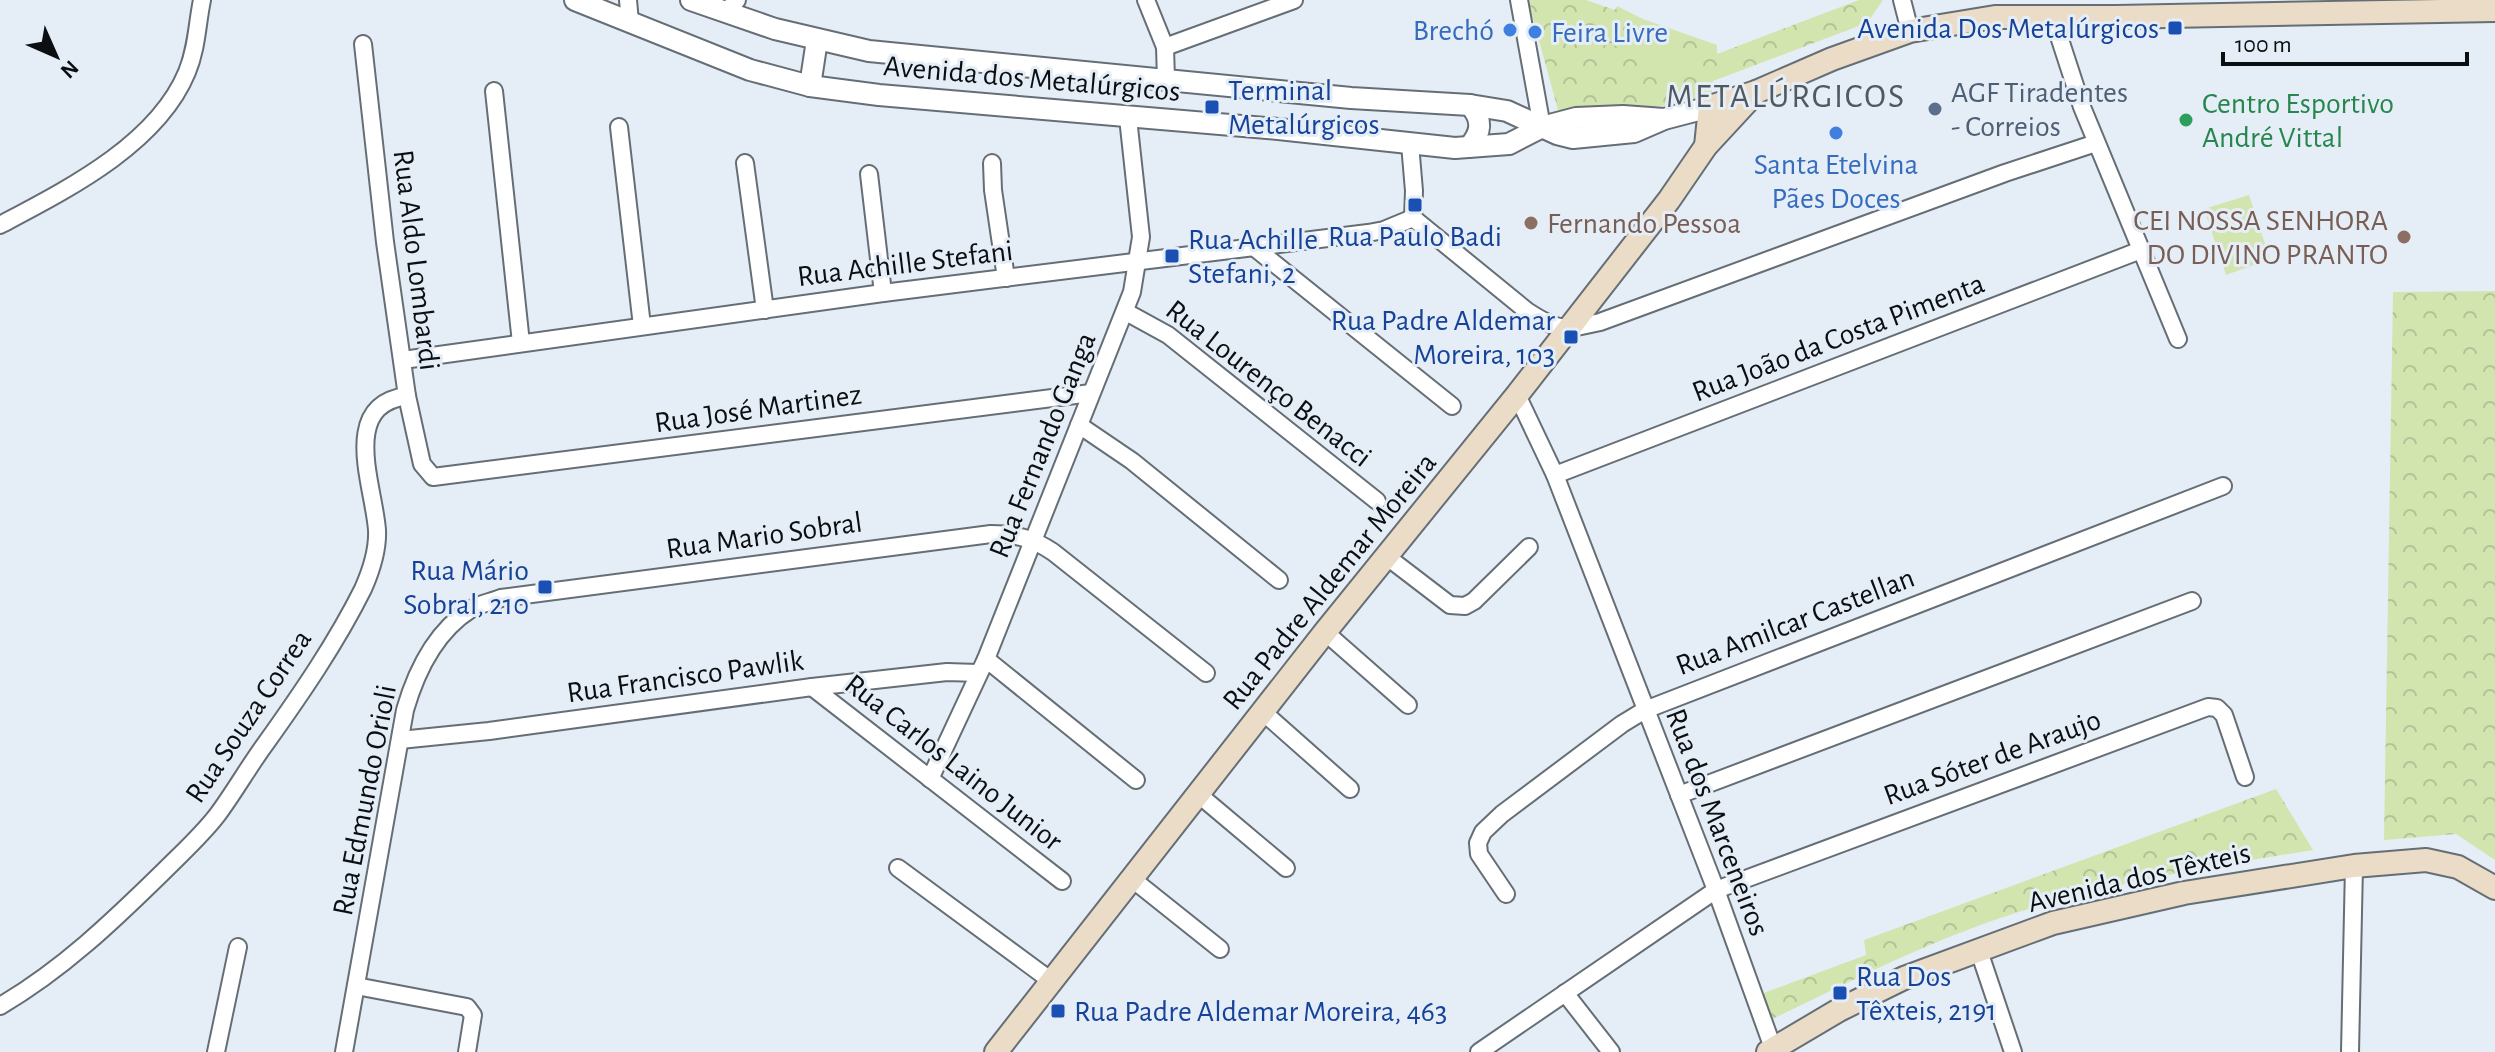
<svg xmlns="http://www.w3.org/2000/svg" width="2495" height="1052" font-family="'Alegreya Sans',sans-serif">
  <defs>
    <pattern id="park-crowns" width="20" height="18" patternUnits="userSpaceOnUse" patternTransform="scale(2)"><rect width="20" height="18" fill="#d2e5af"/><path d="M2 6a3 3 0 1 1 6 0M12 15a3 3 0 1 1 6 0" fill="none" stroke="#b3c396"/></pattern>
  </defs>
  <rect width="100%" height="100%" fill="#e5eef7"/>
  <g fill="url(#park-crowns)">
    <path d="M1528 0H1586L1615 10 1617 6 1643 19 1717 45V54L1859 0H1883L1867 23 1713 81 1711 98C1664 108 1607 111 1558 110Z"/>
    <polygon points="2495,291 2495,860 2456,834 2384,840 2393,292"/>
    <path d="M2276 789 2313 850C2198 869 2080 887 1970 929 1900 955 1834 990 1766 1022L1761 994 1866 955 1864 940Z"/>
  </g>
  <g fill="#d2e5af">
    <polygon points="1633,18 1686,55 1667,81 1614,45"/>
    <polygon points="2249,195 2270,259 2226,275 2204,209"/>
  </g>
  <g fill="none" stroke-linecap="round" stroke-linejoin="round">
    <g stroke="#666e75" stroke-width="20">
      <g id="minor">
        <polyline points="628,0 630,22"/>
        <polyline points="1146,0 1165,47 1166,80"/>
        <polyline points="1519,0 1542,127"/>
        <polyline points="1902,0 1910,31"/>
        <polyline points="726,12 737,0"/>
        <polyline points="2053,18 2082,107 2178,339"/>
        <polyline points="363,44 385,242 407,396 422,464 433,477 1091,393"/>
        <polyline points="1165,47 1294,0"/>
        <polyline points="494,91 521,343"/>
        <polyline points="619,127 642,326"/>
        <polyline points="1410,144 1414,191 1413,218"/>
        <polyline points="745,163 765,310"/>
        <polyline points="992,163 993,190 1006,278"/>
        <polyline points="869,174 883,293"/>
        <path d="M1413 218 1527 311C1559 332 1565 330 1600 322L2005 173 2096 143"/>
        <path d="M0 225C66 190 157 145 187 72 197 48 197 24 202 0"/>
        <polyline points="1255,248 1452,406"/>
        <polyline points="1126,312 1168,335 1377,501"/>
        <polyline points="403,360 883,293 1368,233 1384,230 1413,218"/>
        <polyline points="1517,395 1555,475 1716,890 1773,1048"/>
        <polyline points="1079,425 1132,461 1279,580"/>
        <polyline points="1555,475 2141,250"/>
        <polyline points="1386,556 1450,605 1465,606 1474,601 1529,547"/>
        <polyline points="1325,632 1408,705"/>
        <polyline points="986,659 1136,780"/>
        <polyline points="812,687 1062,881"/>
        <polyline points="1263,712 1350,789"/>
        <polyline points="400,740 489,731 812,687 947,672 978,673"/>
        <polyline points="930,779 986,659 1132,292 1141,237 1128,118"/>
        <polyline points="1198,794 1286,868"/>
        <polyline points="1679,795 2192,601"/>
        <polyline points="898,868 1050,980"/>
        <polyline points="1131,878 1220,949"/>
        <polyline points="1506,894 1479,854 1478,843 1483,832 1502,814 1622,724 1645,710 2223,486"/>
        <polyline points="1979,951 2013,1052"/>
        <polyline points="356,986 467,1007 473,1015 467,1052"/>
        <polyline points="1565,993 1611,1052"/>
        <path d="M0 1006C62 970 113 921 164 871 182 853 203 834 218 814 235 791 249 766 266 743 301 694 336 643 363 589 371 571 378 550 377 530 374 486 339 405 407 396"/>
        <polyline points="216,1052 238,947"/>
        <path d="M344 1052 405 710C416 672 436 631 471 609 479 604 491 602 501 598L991 534C1016 534 1032 538 1053 552L1206 673"/>
        <polyline points="1479,1052 1716,890 2208,707 2217,708 2224,715 2245,777"/>
        <polyline points="2350,1052 2354,866"/>
      </g>
    </g>
    <g stroke="#666e75" stroke-width="24">
      <g id="tertiary">
        <polyline points="575,0 750,70 810,86 879,95 1278,129 1455,148 1509,144 1542,127 1576,118 1623,116 1664,119"/>
        <polyline points="691,0 775,29 869,51 1351,98 1470,105 1507,111 1557,134 1573,138 1634,132 1664,119 1710,107"/>
        <polyline points="810,86 817,40"/>
        <path d="M1469 147C1482 132 1483 120 1470 105"/>
      </g>
    </g>
    <g stroke="#666e75" stroke-width="26">
      <g id="secondary">
        <polyline points="1706,146 1710,107 1756,92 1832,59 1910,31 1995,17 2116,17 2495,10"/>
        <polyline points="996,1052 1325,632 1517,395 1669,200 1706,146 1756,92"/>
        <polyline points="1768,1052 1839,1010 1904,978 2053,923 2184,893 2354,866 2426,860 2458,867 2495,888"/>
      </g>
    </g>
    <use href="#minor" stroke="#fff" stroke-width="16"/>
    <use href="#tertiary" stroke="#fff" stroke-width="20"/>
    <use href="#secondary" stroke="#eadcc6" stroke-width="22"/>
  </g>
  <g fill="#1a4fb4" stroke="#e5eef7" stroke-width="3">
    <rect x="2167" y="20" width="16" height="16" rx="4"/>
    <rect x="1204" y="99" width="16" height="16" rx="4"/>
    <rect x="1407" y="197" width="16" height="16" rx="4"/>
    <rect x="1164" y="248" width="16" height="16" rx="4"/>
    <rect x="1563" y="329" width="16" height="16" rx="4"/>
    <rect x="537" y="579" width="16" height="16" rx="4"/>
    <rect x="1832" y="985" width="16" height="16" rx="4"/>
    <rect x="1050" y="1003" width="16" height="16" rx="4"/>
  </g>
  <g fill="#3f7fe0" stroke="#e5eef7" stroke-width="3">
    <circle cx="1510" cy="30" r="8"/>
    <circle cx="1535" cy="32" r="8"/>
    <circle cx="1836" cy="133" r="8"/>
  </g>
  <circle fill="#5c6f8a" stroke="#e5eef7" stroke-width="3" cx="1935" cy="109" r="8"/>
  <circle fill="#2e9e5b" stroke="#e5eef7" stroke-width="3" cx="2186" cy="120" r="8"/>
  <g fill="#8d6e63" stroke="#e5eef7" stroke-width="3">
    <circle cx="1531" cy="223" r="8"/>
    <circle cx="2404" cy="237" r="8"/>
  </g>
  <g text-anchor="middle" stroke-width="6" stroke-linejoin="round" paint-order="stroke">
    <g font-size="30" fill="#164399" stroke="#e5eef7" text-anchor="start">
      <text x="2159" y="38" text-anchor="end">Avenida Dos Metalúrgicos</text>
      <text x="1228" y="100">Terminal<tspan x="1228" dy="34">Metalúrgicos</tspan></text>
      <text x="1415" y="246" text-anchor="middle">Rua Paulo Badi</text>
      <text x="1188" y="249">Rua Achille<tspan x="1188" dy="34">Stefani, 2</tspan></text>
      <text x="1555" y="330" text-anchor="end">Rua Padre Aldemar<tspan x="1555" dy="34">Moreira, 103</tspan></text>
      <text x="529" y="580" text-anchor="end">Rua Mário<tspan x="529" dy="34">Sobral, 210</tspan></text>
      <text x="1856" y="986">Rua Dos<tspan x="1856" dy="34">Têxteis, 2191</tspan></text>
      <text x="1074" y="1021">Rua Padre Aldemar Moreira, 463</text>
    </g>
    <g font-size="30" fill="#366cbe" stroke="#e5eef7" text-anchor="end">
      <text x="1494" y="40">Brechó</text>
      <text x="1551" y="42" text-anchor="start">Feira Livre</text>
      <text x="1836" y="174" text-anchor="middle">Santa Etelvina<tspan x="1836" dy="34">Pães Doces</tspan></text>
    </g>
    <g font-size="30" fill="#0c0f12" stroke="#e5eef7">
      <text transform="translate(1032 78) rotate(5)" y="10">Avenida dos Metalúrgicos</text>
      <text transform="translate(417 260) rotate(83)" y="10">Rua Aldo Lombardi</text>
      <text transform="translate(905 263) rotate(-7)" y="10">Rua Achille Stefani</text>
      <text transform="translate(1838 337) rotate(-21)" y="10">Rua João da Costa Pimenta</text>
      <text transform="translate(1269 383) rotate(38)" y="10">Rua Lourenço Benacci</text>
      <text transform="translate(758 408) rotate(-8)" y="10">Rua José Martinez</text>
      <text transform="translate(1042 445) rotate(-68)" y="10">Rua Fernando Ganga</text>
      <text transform="translate(764 535) rotate(-8)" y="10">Rua Mario Sobral</text>
      <text transform="translate(1329 581) rotate(-51)" y="10">Rua Padre Aldemar Moreira</text>
      <text transform="translate(1795 621) rotate(-21)" y="10">Rua Amilcar Castellan</text>
      <text transform="translate(685 676) rotate(-8)" y="10">Rua Francisco Pawlik</text>
      <text transform="translate(248 716) rotate(-56)" y="10">Rua Souza Correa</text>
      <text transform="translate(1992 757) rotate(-20)" y="10">Rua Sóter de Araujo</text>
      <text transform="translate(954 762) rotate(38)" y="10">Rua Carlos Laino Junior</text>
      <text transform="translate(364 800) rotate(-79)" y="10">Rua Edmundo Orioli</text>
      <text transform="translate(1718 822) rotate(69)" y="10">Rua dos Marceneiros</text>
      <text transform="translate(2139 877) rotate(-13)" y="10">Avenida dos Têxteis</text>
    </g>
    <g font-size="30" fill="#4e5e75" stroke="#e5eef7" text-anchor="start">
      <text x="1951" y="102">AGF Tiradentes<tspan x="1951" dy="34">- Correios</tspan></text>
    </g>
    <g font-size="30" fill="#27864d" stroke="#e5eef7" text-anchor="start">
      <text x="2202" y="113">Centro Esportivo<tspan x="2202" dy="34">André Vittal</tspan></text>
    </g>
    <g font-size="30" fill="#785e54" stroke="#e5eef7" text-anchor="end">
      <text x="2388" y="230">CEI NOSSA SENHORA<tspan x="2388" dy="34">DO DIVINO PRANTO</tspan></text>
      <text x="1547" y="233" text-anchor="start">Fernando Pessoa</text>
    </g>
    <g font-size="34" letter-spacing="2" fill="#505860" stroke="#e5eef7">
      <text x="1786" y="107">METALÚRGICOS</text>
    </g>
  </g>
  <g transform="translate(56 56) rotate(135)" stroke="#e5eef7" stroke-width="6" paint-order="stroke">
  <path d="M0-6L14 30L0 20L-14 30Z" fill="#0c0f12"/>
  <text y="-12" font-size="22" font-weight="bold" text-anchor="middle" fill="#0c0f12">N</text>
  </g>
  <path d="M2223 52v12h244v-12" fill="none" stroke="#0c0f12" stroke-width="4"/>
  <text x="2235" y="52" font-size="24" fill="#0c0f12" stroke="#e5eef7" stroke-width="6" paint-order="stroke">100 m</text>
</svg>
